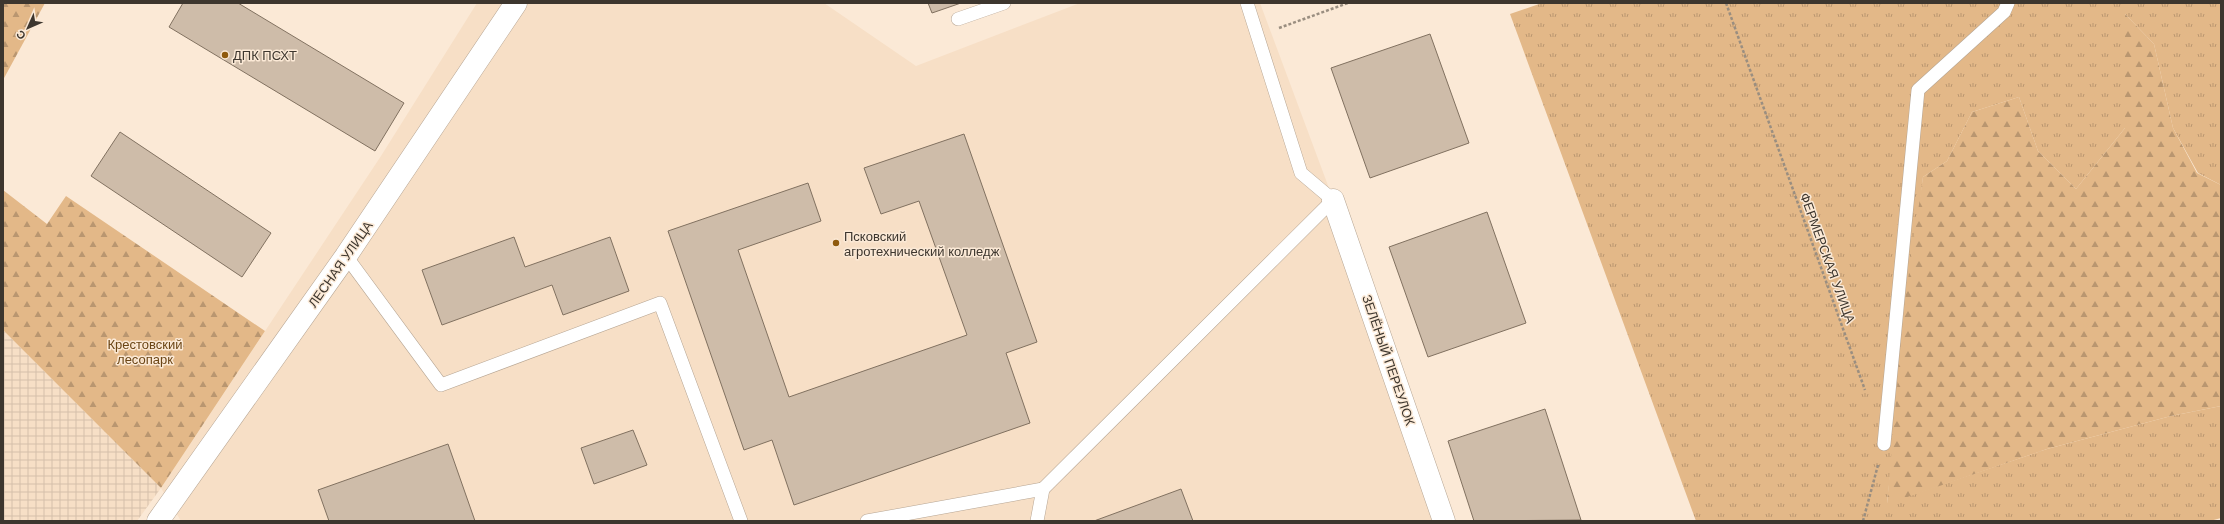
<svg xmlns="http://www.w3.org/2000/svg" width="2224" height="524" font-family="Helvetica,sans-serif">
  <defs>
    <pattern id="industrial-grid" width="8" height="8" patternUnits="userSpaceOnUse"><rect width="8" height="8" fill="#f7dfc6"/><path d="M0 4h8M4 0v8" fill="none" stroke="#d5c0aa"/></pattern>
    <pattern id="grass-tufts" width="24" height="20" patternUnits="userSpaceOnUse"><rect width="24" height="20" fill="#e3b888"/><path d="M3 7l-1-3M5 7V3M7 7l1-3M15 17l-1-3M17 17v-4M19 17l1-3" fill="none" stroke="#b99670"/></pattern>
    <pattern id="forest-firs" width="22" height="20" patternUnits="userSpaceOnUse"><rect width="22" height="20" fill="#e3b888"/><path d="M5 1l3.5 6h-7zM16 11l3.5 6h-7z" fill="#b99670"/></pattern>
  </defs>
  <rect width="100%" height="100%" fill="#fbe9d6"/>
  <polygon fill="#f7dfc6" points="477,3 824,3 916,66 1080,3 1260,3 1453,521 181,521 161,488 381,156"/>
  <polygon fill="url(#industrial-grid)" points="3,330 161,488 137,521 3,521"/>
  <polygon fill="url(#grass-tufts)" points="1542,3 2221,3 2221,185 2198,173 2173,128 2154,44 2125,14 2125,128 2076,189 2038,151 2019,97 1972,112 1947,161 1923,177 1887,503 2047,449 2171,416 2221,406 2221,518 2210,521 1696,521 1510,14"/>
  <g fill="url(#forest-firs)">
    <polygon points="3,3 45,3 3,80"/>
    <polygon points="2125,14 2154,44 2173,128 2197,173 2221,185 2221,406 2171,416 2047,449 1887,504 1904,307 1923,177 1947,161 1972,112 2019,97 2038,151 2076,189 2125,128"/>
    <polygon points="3,190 47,224 66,196 265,331 161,488 3,330"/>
  </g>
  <g fill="#cebca9" stroke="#817160">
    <polygon points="183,3 238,3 404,103 375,151 169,27"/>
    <polygon points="928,3 961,3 932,13"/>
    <polygon points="1430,34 1469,143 1370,178 1331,68"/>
    <polygon points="120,132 271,233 242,277 91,176"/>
    <polygon points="964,134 1037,342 1006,353 1030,423 794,505 772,440 744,450 668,231 808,183 821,221 738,250 789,397 967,335 919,201 881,214 864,168"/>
    <polygon points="1487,212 1526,323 1428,357 1389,247"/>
    <polygon points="514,237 525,267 610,237 629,291 563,315 552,285 442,325 422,270"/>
    <polygon points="1545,409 1581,520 1474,521 1448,441"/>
    <polygon points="633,430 647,465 594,484 581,448"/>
    <polygon points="448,444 475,521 329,521 318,490"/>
    <polygon points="1181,489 1193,521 1094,521"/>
  </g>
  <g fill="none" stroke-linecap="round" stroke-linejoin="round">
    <g stroke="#b6a593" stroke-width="14">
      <g id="lane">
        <polyline points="958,19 1004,3"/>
        <polyline points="346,256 441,385 660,303 741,521"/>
        <polyline points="1884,444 1918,90 2004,12 2008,3"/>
        <polyline points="867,521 1043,489"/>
        <polyline points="1037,521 1043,489 1333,200 1301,173 1247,3"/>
      </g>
    </g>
    <g stroke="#b6a593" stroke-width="23">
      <g id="street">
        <polyline points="1333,200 1444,521"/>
        <polyline points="158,521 346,256 516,3"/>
      </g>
    </g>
    <g stroke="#9a8e80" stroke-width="2.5" stroke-dasharray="3 2" stroke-linecap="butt">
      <polyline points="1726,3 1865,390"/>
      <polyline points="1279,28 1348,3"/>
      <polyline points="1863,521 1878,465"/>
    </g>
    <use href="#lane" stroke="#fff" stroke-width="13"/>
    <use href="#street" stroke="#fff" stroke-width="22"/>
  </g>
  <g fill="#8f5a0d" stroke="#fbe9d6" stroke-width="1.5">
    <circle cx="225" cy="55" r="4"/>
    <circle cx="836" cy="243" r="4"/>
  </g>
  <g text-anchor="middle" stroke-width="3" stroke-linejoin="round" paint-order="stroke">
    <g font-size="13" fill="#3d362e" stroke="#fbe9d6" text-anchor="start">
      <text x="233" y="60">ДПК ПСХТ</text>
      <text x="844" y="241">Псковский<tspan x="844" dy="15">агротехнический колледж</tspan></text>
    </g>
    <g font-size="13" fill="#3d362e" stroke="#fbe9d6">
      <text transform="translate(1828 258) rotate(70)" y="5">ФЕРМЕРСКАЯ УЛИЦА</text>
      <text transform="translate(340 264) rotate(-55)" y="5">ЛЕСНАЯ УЛИЦА</text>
      <text transform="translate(1389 360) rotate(71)" y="5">ЗЕЛЁНЫЙ ПЕРЕУЛОК</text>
    </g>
    <g font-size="13" fill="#6b4515" stroke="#fbe9d6">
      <text x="145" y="349">Крестовский<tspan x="145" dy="15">лесопарк</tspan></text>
    </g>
  </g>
  <rect width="2224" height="524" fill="none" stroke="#3d362e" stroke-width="8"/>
  <g transform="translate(28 28) rotate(225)" stroke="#fbe9d6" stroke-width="3" paint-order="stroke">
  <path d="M0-3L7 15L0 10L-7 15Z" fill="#3d362e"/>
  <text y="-6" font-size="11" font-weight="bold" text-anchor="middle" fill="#3d362e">С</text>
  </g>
</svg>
